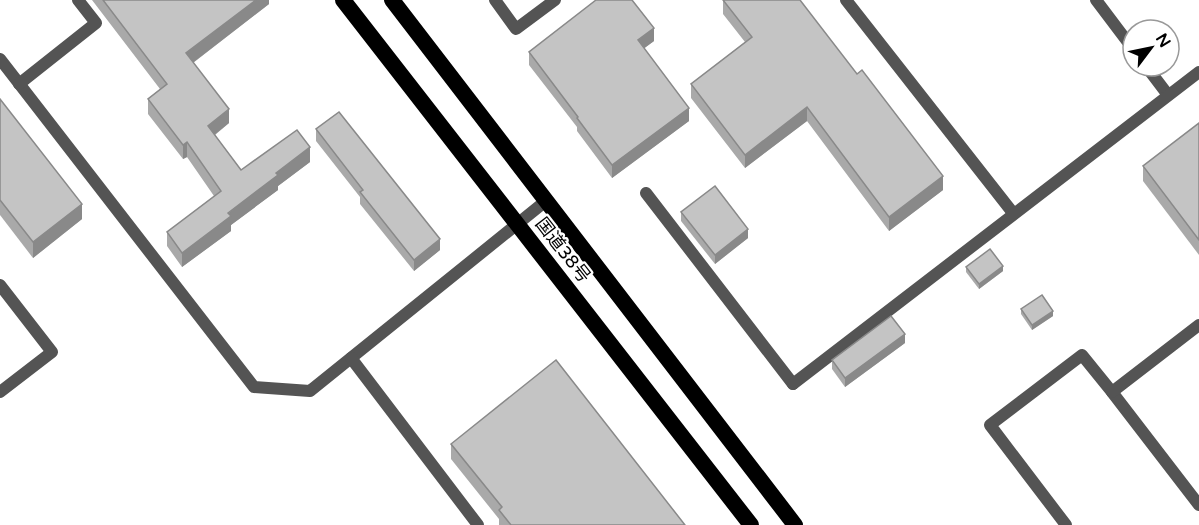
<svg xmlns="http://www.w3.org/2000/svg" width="1199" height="525" font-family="'Varela Round','Noto Sans JP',sans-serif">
  <rect width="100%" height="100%" fill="#fff"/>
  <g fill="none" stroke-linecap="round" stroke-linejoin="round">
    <g stroke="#545454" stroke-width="12">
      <polyline points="495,0 516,29 555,0"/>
      <polyline points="1096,0 1133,49"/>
      <polyline points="0,59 254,387 310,391 547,200"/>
      <polyline points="1146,66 1168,95"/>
      <polyline points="19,84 96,23 78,0"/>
      <polyline points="646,193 793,384"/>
      <polyline points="0,285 52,352 0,392"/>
      <polyline points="351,358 478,525"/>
      <polyline points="1112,392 1199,505"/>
      <polyline points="1066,525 990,425 1082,355 1112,392 1199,325"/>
    </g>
    <g stroke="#545454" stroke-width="12">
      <polyline points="846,0 1013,213"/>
      <polyline points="793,384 1199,72"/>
    </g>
    <g stroke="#000" stroke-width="16">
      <polyline points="343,0 751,525"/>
      <polyline points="392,0 795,525"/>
    </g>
  </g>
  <g fill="#a9a9a9">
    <polygon points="92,0 269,0 269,4 193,63 229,123 215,135 241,170 310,162 278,186 278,190 231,225 231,231 182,267 167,246 167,232 214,196 187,157 183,159 148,114 148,99 160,89"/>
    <polygon points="723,0 943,190 889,231 807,121 745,168 691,98 691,84 745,42 723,14"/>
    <polygon points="654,41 644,48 689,121 612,178 577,131 577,127 529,65 529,52"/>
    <polygon points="0,99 82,219 33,258 0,215"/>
    <polygon points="1199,123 1199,255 1143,181 1143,166"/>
    <polygon points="316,129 440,250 414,271 360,204 360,197 316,141"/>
    <polygon points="681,212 748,238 715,264 681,221"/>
    <polygon points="966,267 1003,271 979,289 966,272"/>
    <polygon points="1021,309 1053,316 1032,330 1021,314"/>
    <polygon points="905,343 845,387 832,369 832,360"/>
    <polygon points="451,444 685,525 499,525 499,519 451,459"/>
  </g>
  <g fill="#898989">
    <polygon points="256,0 269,0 269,4 186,68 186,53"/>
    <polygon points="654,28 654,41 638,53 638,40"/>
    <polygon points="807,107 807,121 745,168 745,155"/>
    <polygon points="689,108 689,121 612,178 612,165"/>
    <polygon points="229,109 229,123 208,140 208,126"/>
    <polygon points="187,142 187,157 183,159 183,145"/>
    <polygon points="310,147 310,162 278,186 278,190 231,225 231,231 182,267 182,253 276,173"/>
    <polygon points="943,176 943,190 889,231 889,217"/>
    <polygon points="82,204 82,219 33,258 33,242"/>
    <polygon points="748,229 748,238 715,264 715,255"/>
    <polygon points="440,239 440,250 414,271 414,260"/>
    <polygon points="1003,266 1003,271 979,289 979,284"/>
    <polygon points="1053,311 1053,316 1032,330 1032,325"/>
    <polygon points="905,334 905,343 845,387 845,378"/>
  </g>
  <g fill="#c4c4c4" stroke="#898989" stroke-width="1.5">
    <polygon points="103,0 256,0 186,53 229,109 208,126 241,170 297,130 310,147 276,173 278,175 228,213 231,216 182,253 167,232 221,191 187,142 183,145 148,99 167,84"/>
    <polygon points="596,0 632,0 654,28 638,40 689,108 612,165 577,118 578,117 529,52"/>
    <polygon points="723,0 800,0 857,74 862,70 943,176 889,217 807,107 745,155 691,84 752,37"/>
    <polygon points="0,99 82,204 33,242 0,200"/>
    <polygon points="339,112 440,239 414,260 360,192 363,190 316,129"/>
    <polygon points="1199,123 1199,240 1143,166"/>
    <polygon points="715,186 748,229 715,255 681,212"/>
    <polygon points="990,249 1003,266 979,284 966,267"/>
    <polygon points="1042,295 1053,311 1032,325 1021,309"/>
    <polygon points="891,316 905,334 845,378 832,360"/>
    <polygon points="556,360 685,525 511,525 499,510 502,507 451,444"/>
  </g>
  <g text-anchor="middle" stroke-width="4.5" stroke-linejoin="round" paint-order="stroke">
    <g font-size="18" fill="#000" stroke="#fff">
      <text transform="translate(563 250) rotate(52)" y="6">国道38号</text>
    </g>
  </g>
  <g transform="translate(1151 48) rotate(58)"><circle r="28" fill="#ffffff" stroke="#999999" stroke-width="1.5"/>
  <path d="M0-4.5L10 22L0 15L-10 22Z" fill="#000000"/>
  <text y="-9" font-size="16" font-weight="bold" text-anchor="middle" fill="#000000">N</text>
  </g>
</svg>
